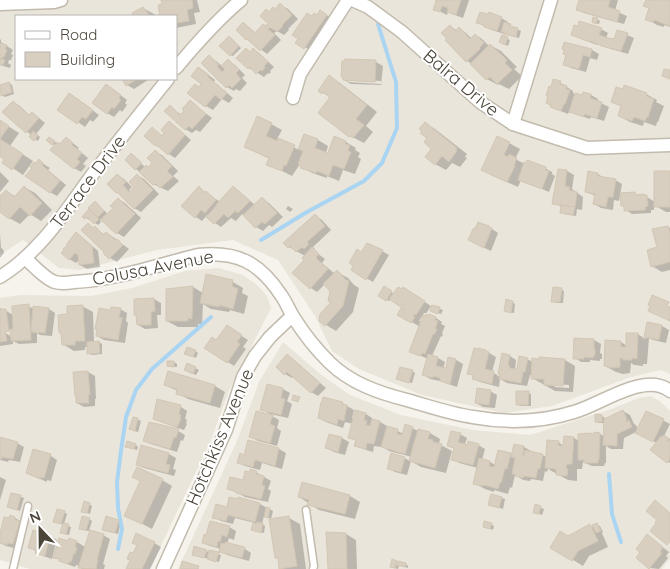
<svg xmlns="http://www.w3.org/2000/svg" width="670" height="569" font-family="Quicksand,sans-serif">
  <rect width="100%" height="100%" fill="#f6f3ec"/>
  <g fill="#eae5da" fill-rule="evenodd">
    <path d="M0 0H670V374L661 370 628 378 552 406 504 413 422 395 359 369 332 351 315 316 278 260 233 240 157 250 80 270 59 268 23 240 0 255ZM16 16H176V79H16Z"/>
    <polygon points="219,268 243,275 257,285 267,296 271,308 229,391 211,440 150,569 30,569 0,560 0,298 20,295 91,296 132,288 185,271"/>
    <polygon points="283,342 320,374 350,395 401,415 473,430 530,435 611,409 639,398 651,396 661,402 670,411 670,559 662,569 178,569 237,441 259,382"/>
  </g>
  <g fill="#0003" fill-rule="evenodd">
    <polygon points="168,0 197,0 200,12 194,13 196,24 176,28 176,16 162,16 160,6"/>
    <polygon points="437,0 469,0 463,18 455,15 448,12 447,15 435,9"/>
    <polygon points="580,0 618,0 615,11 627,16 624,24 584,13 577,9"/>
    <polygon points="647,0 670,0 670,27 664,25 664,27 657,25 647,19 650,9 645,6"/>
    <polygon points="281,5 288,9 298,19 288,29 289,30 284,35 277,31 274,33 281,40 267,54 247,39 243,24 250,28 256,33 268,26 276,31 269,12 276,10"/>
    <polygon points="143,8 154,14 155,16 135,16 134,14"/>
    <polygon points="321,12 333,19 311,51 305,47 313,17 318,16"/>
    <polygon points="594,17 600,21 599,24 593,22"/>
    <polygon points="501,18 508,22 507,25 521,31 519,38 508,35 504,33 503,37 510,40 508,46 500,42 504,34 492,30 477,22"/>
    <polygon points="450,26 458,31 460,29 466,33 472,39 476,35 482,39 489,46 490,45 501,51 517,67 514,69 522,76 509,89 499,84 498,85 487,79 472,64 467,61"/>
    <polygon points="601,29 608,33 606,38 615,40 627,35 634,38 628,54 611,49 597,44 597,45 579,38 573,34"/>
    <polygon points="0,39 1,40 1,42 13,50 11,54 13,55 11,60 9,60 8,63 11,65 10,68 0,65"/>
    <polygon points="232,39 241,48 233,56 230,55"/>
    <polygon points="565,43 592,50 599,54 597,60 590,58 586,72 571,68 564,64 567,55"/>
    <polygon points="254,50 260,54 274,67 270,71 271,72 269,74 268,73 264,77 256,72 249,68 238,58 251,53"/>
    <polygon points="209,57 216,61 222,66 228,61 235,65 245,75 242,78 247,83 240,91 236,89 234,91 227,87"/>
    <path d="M376 62 383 66 381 85 351 84 344 80ZM346 79 381 81V84L349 82Z"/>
    <polygon points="199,68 215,80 214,82 233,98 229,103 222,99 213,110 206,106 189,92 199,88 203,84"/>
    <polygon points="329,77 340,83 377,112 366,126 373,132 364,143 350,136 331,98 319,90"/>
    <polygon points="123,79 147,79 148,80 134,89 127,85"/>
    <polygon points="554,80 567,86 567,87 573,91 573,93 576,95 583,96 584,93 591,95 598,99 597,101 609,107 604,121 591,117 590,119 578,115 570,110 568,114 558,110 552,107 547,103"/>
    <polygon points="9,83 12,85 14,94 5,97 2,95 0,86"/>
    <polygon points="107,85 127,100 125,103 127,105 122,112 120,110 114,117 107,113"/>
    <polygon points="646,94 657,100 656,102 664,106 658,122 657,122 656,126 644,122 643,126 630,122 619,116 622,107 612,101"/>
    <polygon points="76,98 99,115 93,122 90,120 85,127 59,109"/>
    <polygon points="190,102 212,118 200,132 196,130 192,133 185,129 170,107 182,115"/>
    <polygon points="13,103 20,106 30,116 39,118 45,123 36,134 40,137 38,141 30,136 31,135 4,112"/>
    <polygon points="0,121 19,133 10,146 33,161 23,175 4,162 6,159 0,155"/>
    <polygon points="169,123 176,127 191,140 175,158 154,144 152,129 163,136"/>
    <polygon points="425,123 435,129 467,154 465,157 467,158 460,167 452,163 446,170 435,164 433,148"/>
    <polygon points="271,124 282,130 277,139 299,150 305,135 318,140 328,146 326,153 329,154 335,138 346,142 356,148 355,150 360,153 358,157 361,159 355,174 343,170 339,181 327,176 327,178 312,173 302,167 300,164 292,176 268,164 270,159 245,147"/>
    <polygon points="52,140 60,145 73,143 79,148 77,149 88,158 83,164 86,166 81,172 74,168 55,145 52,144"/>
    <polygon points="509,143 520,149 515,159 525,164 545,168 552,172 552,174 555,176 549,192 521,180 518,187 493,176 483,170"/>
    <polygon points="155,152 162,155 178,171 173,176 179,181 168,191 153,184 136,169 134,157 145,167 148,168 154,163"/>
    <polygon points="39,161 50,168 48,170 66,185 57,196 46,190 38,184 34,168"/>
    <polygon points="559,170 567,171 574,175 572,189 583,197 582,210 577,209 576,216 564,214 561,212 562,207 554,203"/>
    <polygon points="0,172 9,181 0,192"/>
    <polygon points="670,172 670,212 666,212 654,205 654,210 651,210 651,213 632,214 626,210 625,207 622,206 635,194 639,196 647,197 655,202"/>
    <polygon points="598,174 604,178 615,180 622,184 619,201 614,200 613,210 601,208 594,204 596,196 586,192"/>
    <polygon points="117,175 124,179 132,187 129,190 131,192 136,187 137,175 144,179 159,194 141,212 134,208"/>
    <polygon points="24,187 35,193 52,210 41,221 30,214 20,224 9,218 0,208 0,198 6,191 16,197"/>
    <polygon points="199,188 213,197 220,202 234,188 240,192 255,205 262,199 269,203 283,217 272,227 269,225 263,231 256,227 242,214 236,221 231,218 221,227 215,223 207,215 202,221 196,217"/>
    <polygon points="118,199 125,203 141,218 124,237 117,233 114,208"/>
    <polygon points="95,203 107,213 100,220 101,222 98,225 90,219 89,220 84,216"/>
    <polygon points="288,206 293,209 290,212 286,209"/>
    <polygon points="315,216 322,220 331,230 313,247 315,249 313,250 325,259 322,263 335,274 337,272 348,278 354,285 359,288 353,312 336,331 326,325 332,302 331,291 325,284 317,292 311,288 305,256 289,247"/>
    <polygon points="88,224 105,235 107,233 113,237 129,249 117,262 110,258"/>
    <polygon points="489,227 498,233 491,251 476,244"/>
    <polygon points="668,227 670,228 670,270 662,272 652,266 658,248"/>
    <polygon points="0,234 1,248 3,249 4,253 0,258"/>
    <polygon points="76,234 83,238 98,251 100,267 87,269 80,265 80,259 76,263 69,259"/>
    <polygon points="382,251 389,255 373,282 352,270"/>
    <polygon points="207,275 233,282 243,288 242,293 248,296 244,314 230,310 229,312 211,309 203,304 202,324 198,324 198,327 178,327 167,321 167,290 193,287 203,293"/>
    <path d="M385 288 394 294 411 293 431 306 425 315 436 318 442 322 441 324 445 326 442 333 443 334 442 337 441 336 432 356 438 358 445 362 443 369 446 370 449 359 456 360 463 364 457 387 448 384 440 380V381L430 379 424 375 428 359 410 351 420 327 399 314 405 312 406 309 391 299 389 301 380 296ZM424 313H426L422 322 419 321Z"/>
    <polygon points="561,289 564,291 563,303 556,303 553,301"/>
    <polygon points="154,299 161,303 161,315 157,315 158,328 145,329 138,325 135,300"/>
    <polygon points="512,302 515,304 514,313 505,311"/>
    <polygon points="28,306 34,309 49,309 55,313 52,336 40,335 37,333 37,343 19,344 13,341 13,344 0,346 0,330 12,337 12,331 4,327 0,328 0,309 5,310 13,315"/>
    <polygon points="82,306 93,312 94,342 99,342 102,344 102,354 92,355 89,353 88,347 85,347 85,350 74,351 64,345 62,333 69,315"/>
    <polygon points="433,306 443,310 441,314 433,311"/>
    <polygon points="120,309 127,313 126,321 128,323 125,343 104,340 97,336 111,311"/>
    <polygon points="648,323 662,326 669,330 666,343 653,340 649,338 647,364 643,364 643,366 634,365 631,363 630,373 623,374 616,372 605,366 621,342 627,346 638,334 645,339"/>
    <polygon points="234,331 248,340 243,347 246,349 234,366 206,348"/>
    <polygon points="576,339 594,340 601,344 600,353 602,354 602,359 600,359 600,361 590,360 590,362 581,362 575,358"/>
    <polygon points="195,351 198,353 196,358 189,355"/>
    <path d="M486 351 496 357 492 372 500 377 510 356 516 360 515 370H518L527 359 533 362 565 360 575 366 573 392 555 391 532 378V375H530L527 386 507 383 500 379 499 387 480 382 473 378 474 376 468 373ZM552 384 569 385V388L555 387Z"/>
    <polygon points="288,356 294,360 326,388 318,396 311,392 294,376 292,378 285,374 277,367"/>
    <polygon points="168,362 174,362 177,364 177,367 171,367 168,365"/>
    <polygon points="188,364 199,370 196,375 186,370"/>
    <polygon points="412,371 415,373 412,383 401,380"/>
    <polygon points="88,372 95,376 96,399 95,399 95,406 84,407 77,403 77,396"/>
    <polygon points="165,385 215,386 225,392 220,408 188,399 177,393 178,391"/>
    <polygon points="268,385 283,389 290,393 287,401 292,404 288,418 270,414 262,409"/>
    <polygon points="490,391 497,395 495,408 483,407 476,403"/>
    <polygon points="528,393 531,394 531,406 520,406 517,404"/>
    <polygon points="342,403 354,410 352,418 354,418 366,414 372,418 372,420 380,422 387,426 386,428 398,431 403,434 412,428 418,431 430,433 440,439 439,444 452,451 446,473 421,467 411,461 407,475 395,472 388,468 404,458 410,461 412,457 389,451 381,446 381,447 374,446 373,452 363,449 356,445 357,441 349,437 353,424 345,422 343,428 326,422 319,418"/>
    <polygon points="181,407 187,411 185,419 187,420 186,423 187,424 184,430 161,422 154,418"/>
    <polygon points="623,411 630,415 634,424 636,425 638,430 647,412 670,424 664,436 670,440 670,463 668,462 657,443 636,432 624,438 623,449 611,449 606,446 606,463 605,463 604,466 592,466 583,462 582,469 577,469 577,481 568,480 548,469 547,472 545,471 543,481 531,479 530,481 523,480 515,475 512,488 510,487 508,494 494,490 494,492 485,489 474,483 478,468 459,463 453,459 455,449 448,445 460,434 467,438 465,444 468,446 478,445 485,449 482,460 490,462 495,465 510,454 513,456 515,446 524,447 531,451 530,453 542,455 547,457 558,442 564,446 565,438 574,438 579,441 593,435 600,434 605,437 605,423 599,423 596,421 602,416 605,418 605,420"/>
    <polygon points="272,416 279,420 277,428 281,431 277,446 258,441 251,437"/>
    <polygon points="134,418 141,421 138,432 134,431"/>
    <polygon points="178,431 185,435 183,441 181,440 177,452 151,444 144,441"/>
    <polygon points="330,435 342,438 349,442 345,455 334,452 327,448"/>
    <polygon points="0,439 17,443 24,447 20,462 9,460 8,462 0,460"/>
    <polygon points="249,441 279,449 286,453 282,469 262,463 260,470 245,466 239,463 245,456"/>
    <polygon points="136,445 138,447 137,450 130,448"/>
    <polygon points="142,447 169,454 176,458 173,469 176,470 174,476 144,468 137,464"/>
    <polygon points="34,451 51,456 57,460 51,481 47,480 47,482 27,473"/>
    <polygon points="256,472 271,481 268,489 271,491 268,502 245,497 229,488 244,482"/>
    <polygon points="0,477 6,480 0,500"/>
    <polygon points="162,480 172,486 152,529 125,515"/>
    <polygon points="12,494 24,498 20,511 8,507"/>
    <polygon points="492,495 505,499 503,509 493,506"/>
    <polygon points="350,496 360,502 355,519 319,510 299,497"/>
    <polygon points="89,504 92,506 90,514 82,511"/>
    <polygon points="260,504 273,511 271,519 264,516 262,524 265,526 264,533 253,530 255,523 235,518 233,524 221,521 214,517 228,508"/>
    <polygon points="536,506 544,509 542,515 534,512"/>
    <polygon points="64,512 67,514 64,524 71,527 69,535 65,534 64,525 58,523"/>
    <polygon points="15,518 22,522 20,547 14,546 14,548 6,546 0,543 0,537"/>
    <polygon points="289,518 300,524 306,569 283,569 281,568 279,559 276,557"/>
    <polygon points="89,519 92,521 89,531 83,530"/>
    <polygon points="118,521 121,522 118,534 107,531"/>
    <polygon points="491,524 494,526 493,530 484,526"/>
    <polygon points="597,525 600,526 603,532 602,533 608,547 589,556 583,566 552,547 590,526 592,527"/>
    <polygon points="229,527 236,531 234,540 229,538 227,544 245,549 251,553 249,561 227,555 221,551 221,549 210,546 203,542"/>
    <polygon points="33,532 50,536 57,540 52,559 43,556 29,547"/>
    <polygon points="346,534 356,540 357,569 330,569"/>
    <polygon points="103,535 110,539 103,564 105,565 104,569 82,569 80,567 80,566 76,565 75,567 67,564 55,557 69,542 77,542 85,547"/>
    <polygon points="648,536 669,552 666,556 668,558 659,569 650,568"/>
    <polygon points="154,543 161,547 150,569 127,569 134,555"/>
    <polygon points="206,551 221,555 219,562 193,554"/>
    <polygon points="393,561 406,564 408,566 408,568 399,565 398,569 394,568 391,566"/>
  </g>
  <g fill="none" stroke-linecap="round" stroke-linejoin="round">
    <g stroke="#a9d4f2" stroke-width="4">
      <polyline points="261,240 307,212 364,181 382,163 397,128 396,82 378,24"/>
      <polyline points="609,474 612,514 621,542"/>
      <polyline points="118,549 122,529 118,508 117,482 121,451 126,417 136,390 152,369 211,317"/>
    </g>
  </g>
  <g fill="#d8cfc1" stroke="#d3c7b4">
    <polygon points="161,0 192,0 193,8 187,10 189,21 176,23 176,16 160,16 158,5 162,4"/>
    <polygon points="435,0 461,0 456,15 447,12 448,8 442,6 440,12 433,10 436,1"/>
    <polygon points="579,0 610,0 608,7 620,11 617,22 576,10"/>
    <polygon points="646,0 670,0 670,26 654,20 653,22 645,20 649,8 643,6"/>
    <polygon points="280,3 292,15 282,25 283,26 277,32 260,16 266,9 269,12 273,7 275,9"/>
    <polygon points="143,7 150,16 132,16 133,16 132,13"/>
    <polygon points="320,10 327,15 304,49 295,43 298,39 292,35 307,13 312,16 314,13 317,15"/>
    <polygon points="480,12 488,14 489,12 502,17 497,31 484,27 484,25 476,23"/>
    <polygon points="593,17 598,18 596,24 592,22"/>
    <polygon points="579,21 602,28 599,35 608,38 614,39 617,30 628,33 621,51 602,46 590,41 590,42 571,35 574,25 578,26"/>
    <polygon points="243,22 255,33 263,24 266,26 267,24 270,27 268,29 275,35 260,51 247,39 246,40 236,30"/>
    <polygon points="504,22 511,24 510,26 518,28 516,37 504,34 504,32 501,32"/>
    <polygon points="450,25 456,31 459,27 470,39 475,34 484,43 479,48 480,49 466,62 445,40 447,39 441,33"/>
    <polygon points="502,35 508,37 505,45 499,42"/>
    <polygon points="229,36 239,46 230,56 219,46"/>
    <polygon points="564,42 592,49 590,57 583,55 579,69 563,65 566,55 563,54 564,50 562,49"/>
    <polygon points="0,43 7,45 5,49 7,50 4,57 2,57 1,59 5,60 3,65 0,64"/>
    <polygon points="490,44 507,60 505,63 512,70 497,84 490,77 486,80 470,64"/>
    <polygon points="246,48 250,52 253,48 268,62 264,66 265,68 262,71 260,70 256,74 250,67 248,69 236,58"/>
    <polygon points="209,55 219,65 217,66 222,72 225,69 221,66 228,59 239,70 236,73 241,79 232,88 229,85 226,88 201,63"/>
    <polygon points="345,59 376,60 375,82 343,80 343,77 341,77 342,61 344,61"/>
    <polygon points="198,67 209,75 208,77 227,93 221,100 215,95 205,107 187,93 195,84 199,87 201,84 191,76"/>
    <polygon points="664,69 670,70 670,79 662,76"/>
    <polygon points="329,75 367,105 356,119 364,125 353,138 350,136 349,137 318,113 330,97 323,92 322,94 318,91"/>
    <polygon points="122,79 137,79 126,86"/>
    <polygon points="553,79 561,81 560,84 567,86 566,89 570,90 565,104 564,104 561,111 550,107 551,105 546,103 548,96 546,96 549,86 551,87"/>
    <polygon points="9,82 12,92 1,96 0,85"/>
    <polygon points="106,84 121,95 119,98 121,100 114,109 112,107 107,114 92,103"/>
    <polygon points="624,85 647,93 646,96 654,99 648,117 647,117 645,121 634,117 632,121 618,116 621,106 611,102 616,87 623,89"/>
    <polygon points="583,92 591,94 590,98 602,102 597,118 584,114 584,117 569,112 575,93 582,95"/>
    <polygon points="69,93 93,110 86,119 82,117 77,124 57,110"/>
    <polygon points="190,100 206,114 192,129 189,126 185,130 164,111 170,105 180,115 184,111 182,109"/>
    <polygon points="13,101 29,115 32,112 39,118 26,133 2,112"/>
    <polygon points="257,116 272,123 266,136 277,141 278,138 295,145 286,166 284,165 282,171 266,165 269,158 244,147"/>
    <polygon points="0,120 9,126 0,139 23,154 12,170 2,163 4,160 0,156"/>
    <polygon points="169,121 185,135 168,155 158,146 154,145 144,136 152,127 162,136 164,133 161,130"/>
    <polygon points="425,122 457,148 456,150 457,151 449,162 442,156 435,165 425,157 431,149 424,142 427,138 420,133 422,131 419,129"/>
    <polygon points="33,131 38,135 34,141 29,137"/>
    <polygon points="304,134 318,139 315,148 328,153 334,136 346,141 345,144 350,145 348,151 351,152 344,169 333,165 329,176 317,171 316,173 300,168 301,166 298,164 303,151 298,149"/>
    <polygon points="497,136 510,142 504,155 508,157 509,154 517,158 514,165 515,166 507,182 481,170"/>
    <polygon points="49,137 55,141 52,145 46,140"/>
    <polygon points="66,137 73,143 71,144 82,153 77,159 80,162 74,169 50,150 57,142 60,144"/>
    <polygon points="155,150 172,166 167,171 173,177 160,188 155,183 153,185 139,172 146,165 148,167 152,163 147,158"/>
    <polygon points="131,153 142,163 135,170 125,160"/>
    <polygon points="39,159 44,164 42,165 60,181 50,193 25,176 32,168 30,167 34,162 36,163"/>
    <polygon points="527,160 546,167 545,170 549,171 542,189 518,180 524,162 526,163"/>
    <polygon points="558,169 567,170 565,186 570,187 569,190 577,192 575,207 552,204"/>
    <polygon points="588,171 598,173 598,176 616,179 613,197 608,197 606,207 593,204 595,194 585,192"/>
    <rect x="654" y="171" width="16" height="36"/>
    <polygon points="117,174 126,182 123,185 129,192 134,187 129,182 137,174 153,190 134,209 117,192 116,193 107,184"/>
    <polygon points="24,186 42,203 30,216 20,207 9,219 0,212 0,196 6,190 14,197"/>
    <polygon points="199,186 205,193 206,191 216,200 205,213 201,210 195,218 181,206"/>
    <polygon points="233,186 250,201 238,213 235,211 228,218 224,214 214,224 206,217 216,206 216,205"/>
    <polygon points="635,192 636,195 644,194 644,195 647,195 648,206 645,207 645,210 624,211 624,206 621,206 620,193"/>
    <polygon points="262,197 277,213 265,224 262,222 255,228 243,215"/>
    <polygon points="118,198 135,214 116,234 101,220 113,208 110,206"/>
    <polygon points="95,201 104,211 98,217 88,208"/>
    <polygon points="561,205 575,207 573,215 560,213"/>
    <polygon points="89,209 99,219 94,224 87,217 85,219 82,217"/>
    <polygon points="315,214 325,226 307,242 309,244 304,249 302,247 296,252 290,246 288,248 283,243"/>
    <polygon points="478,222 489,226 489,227 492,228 484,248 468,240 473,229 475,228"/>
    <polygon points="88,223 93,228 95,226 103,235 106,232 115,240 117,239 123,245 109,259 103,253 104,252 81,230"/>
    <polygon points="668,226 670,233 670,262 651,267 647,250 657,247 652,229"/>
    <polygon points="76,232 92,246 94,263 79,265 78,255 75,253 69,260 61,253 64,250 63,249 67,246 66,245"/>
    <polygon points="367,243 383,250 366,280 351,270 353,266 349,263 357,249 361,252"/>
    <polygon points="312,247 319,254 316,258 328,269 310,289 292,273 304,260 302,258"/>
    <polygon points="337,270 346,280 349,281 343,306 325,326 319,321 320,314 331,302 328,301 330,291 323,284"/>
    <polygon points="206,274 233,280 232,286 238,289 233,309 219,305 219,307 200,303"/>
    <polygon points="193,286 192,319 188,318 188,321 166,321 166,289"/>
    <polygon points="384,286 392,291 386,301 378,296"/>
    <polygon points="398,287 402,289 403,287 425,301 416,315 415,314 413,316 415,317 411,323 397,315 401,308 404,310 404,309 389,299"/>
    <polygon points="553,287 562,288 560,302 551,302"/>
    <polygon points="652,295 669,302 667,306 670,307 670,321 648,311 650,306 648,305"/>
    <polygon points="154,298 155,311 151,312 151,325 137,325 136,315 134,315 134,299"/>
    <polygon points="506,299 513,301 511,313 504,311"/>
    <polygon points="29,304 31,340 11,341 10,329 13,329 12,306"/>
    <polygon points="83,305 85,341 75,341 75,345 62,345 61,333 59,333 58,315 67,314 67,306"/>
    <polygon points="432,305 440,307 438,314 430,311"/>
    <polygon points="33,306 49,308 45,333 31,332"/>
    <polygon points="111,307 121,308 119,317 122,318 118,340 96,336 97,330 95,329 99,308 110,310"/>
    <polygon points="0,308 1,309 6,309 9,331 5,332 7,341 0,342"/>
    <polygon points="426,314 429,316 429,314 436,317 435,320 438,321 435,329 437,329 435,334 433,334 425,354 422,353 420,356 409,352 423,315 426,316"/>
    <polygon points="647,322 662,325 659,340 644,337"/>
    <polygon points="227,325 242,335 237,342 240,344 227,363 204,348 212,337 216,340"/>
    <polygon points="626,333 638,333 637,359 632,358 632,360 623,360 623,358 620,358 620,367 612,368 604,366 605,340 621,341 621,347 626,347"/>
    <polygon points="574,338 594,339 594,349 595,349 595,355 594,355 593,358 584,357 584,359 573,359"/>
    <polygon points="99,341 100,353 87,354 87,342"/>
    <polygon points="187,347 196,350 193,357 184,354"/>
    <polygon points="474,348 478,349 478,348 486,350 486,351 489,352 485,369 494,371 492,384 472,379 473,375 467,374"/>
    <polygon points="502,353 510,355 508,365 510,366 509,368 517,369 519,356 528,358 525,372 523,372 521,383 499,379 500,374 498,374"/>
    <polygon points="287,354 320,383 311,393 287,372 284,375 276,367"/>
    <polygon points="428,354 438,357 436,366 446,368 448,357 456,359 450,384 440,381 440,378 433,376 433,378 422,375"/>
    <polygon points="539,357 565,359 563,386 544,385 544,379 531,379 532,358 539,359"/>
    <polygon points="167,361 174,361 174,367 167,366"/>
    <polygon points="187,363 196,367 193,374 184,370"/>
    <polygon points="400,367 413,370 409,383 396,379"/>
    <polygon points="88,371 90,395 88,395 89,403 76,403 76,396 75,396 73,372"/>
    <polygon points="168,371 215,385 210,403 176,394 177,389 164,385"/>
    <polygon points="267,384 283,388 281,398 285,399 281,415 260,410"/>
    <polygon points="477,388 491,390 489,405 475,403"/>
    <polygon points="516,391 529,391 528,405 516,405"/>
    <polygon points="293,395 300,397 298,402 292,400"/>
    <polygon points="323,397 343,402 342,404 347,405 344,421 338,419 337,425 318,418 321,402 322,402"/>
    <polygon points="157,399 181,405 179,414 181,415 180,418 181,419 177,427 153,419"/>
    <polygon points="355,410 366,413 364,420 367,421 366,425 370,426 372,419 380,421 374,444 367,443 366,449 354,446 356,440 348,438"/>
    <polygon points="623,410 627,419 626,420 626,422 629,420 632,427 617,434 617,446 603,445 604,419"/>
    <polygon points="256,411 273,415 270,424 275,426 270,443 249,437"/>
    <polygon points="646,411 664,419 653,442 635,433"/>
    <polygon points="595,414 602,415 602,422 595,422"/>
    <polygon points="133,417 138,418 135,431 129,429"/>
    <polygon points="149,422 179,429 176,438 174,437 170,449 143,441"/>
    <polygon points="405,424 413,427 405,454 381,447 387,426 398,429 397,434 402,435"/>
    <polygon points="418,429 430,432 428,439 433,440 433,442 442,444 435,468 409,461"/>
    <polygon points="451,431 461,433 458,442 461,443 461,444 462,443 466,444 466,445 467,445 468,441 479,444 473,465 451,460 454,448 447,446"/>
    <polygon points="594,432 600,433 599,460 598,460 598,463 584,463 584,460 578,460 578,434 591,433 591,434 594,434"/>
    <polygon points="329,434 342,437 338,452 325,448"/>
    <polygon points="664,435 668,438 667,441 668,442 670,438 670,459 667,463 650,450 661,436 662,437"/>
    <polygon points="564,436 574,437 572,464 567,464 566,468 568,469 567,476 556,475 556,469 545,468 547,440 559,441 558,445 563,446"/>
    <polygon points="0,437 18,442 13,459 2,457 2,459 0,459"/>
    <polygon points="248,440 279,448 275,466 255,460 253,467 237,463 240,453 244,455"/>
    <polygon points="127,441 136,444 134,449 125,447"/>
    <polygon points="514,444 524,446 523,455 524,456 525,450 543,454 540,469 538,468 536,478 524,476 523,478 515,476 515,474 512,474 515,458 511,457"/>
    <polygon points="141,445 169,453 166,464 170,465 168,473 136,465"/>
    <polygon points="33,449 51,454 44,478 40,477 40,479 26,473"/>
    <polygon points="498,450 511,453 507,469 505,468 501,483 500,482 498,489 484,485 483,486 473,484 479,458 490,461 489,466 494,467"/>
    <polygon points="391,453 405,457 401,472 387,469"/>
    <polygon points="137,467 163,479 142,524 124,516 140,481 132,477"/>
    <polygon points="250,469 257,471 256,474 264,476 262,485 265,486 261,499 236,493 237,492 227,489 230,477 243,480 245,471 250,472"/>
    <polygon points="302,482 350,495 345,514 307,505 309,500 298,497"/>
    <polygon points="11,493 21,495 17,510 7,507"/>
    <polygon points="491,494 502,497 499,508 488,505"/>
    <polygon points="229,497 237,499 238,497 260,503 255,522 228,515 226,521 212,518 216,504 227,507"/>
    <polygon points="655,500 670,513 670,541 667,545 650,531 656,523 655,522 657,520 646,511"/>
    <polygon points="84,501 90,503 87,513 81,512"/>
    <polygon points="535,504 541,506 539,514 533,513"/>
    <polygon points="266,507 270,508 268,518 264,517"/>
    <polygon points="57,509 65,511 61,524 53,522"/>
    <polygon points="10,515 15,517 15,520 20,521 13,544 8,543 7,545 0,543 0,533 4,517 9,518"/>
    <polygon points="82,516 90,518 86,530 79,529"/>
    <polygon points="106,516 119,520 115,533 102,530"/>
    <polygon points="289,516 297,566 279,569 278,558 275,558 269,519"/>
    <polygon points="210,521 230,526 227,537 222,535 220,542 218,541 217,547 202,543 204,534 206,535"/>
    <polygon points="484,521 492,523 490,529 483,527"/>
    <polygon points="257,522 263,523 261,533 251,530 253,523 256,524"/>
    <polygon points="63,523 69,524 66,534 60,533"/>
    <polygon points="597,523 601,531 596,533 592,525"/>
    <polygon points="590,524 598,541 578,551 572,561 550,548 560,531 568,536"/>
    <polygon points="33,530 50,535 45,556 35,553 36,550 28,548"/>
    <polygon points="90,530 104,534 97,560 98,560 96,569 78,568"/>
    <polygon points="326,532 346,533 347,569 328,569"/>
    <polygon points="136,533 155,542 142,569 126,569 130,560 127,559 130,552 133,553 137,545 132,543"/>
    <polygon points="647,534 663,547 660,552 662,553 649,569 636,558 640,552 636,549"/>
    <polygon points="59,538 68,541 69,538 77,541 75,547 77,548 75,554 74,553 71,562 69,562 68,564 59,561 59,559 53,558"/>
    <polygon points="225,542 245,547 242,558 219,552 221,543 225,544"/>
    <polygon points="194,546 207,550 204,558 192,555"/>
    <polygon points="209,550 219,552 216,562 207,559"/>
    <polygon points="392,559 397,561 395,568 390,567"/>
    <polygon points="182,561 199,566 198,569 180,569"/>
    <polygon points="398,561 406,563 405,567 396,565"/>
  </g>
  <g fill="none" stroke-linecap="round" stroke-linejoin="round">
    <g stroke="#c2bbae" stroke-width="9">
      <g id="service">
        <polyline points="306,510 314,566 313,569"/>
        <polyline points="13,569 28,506"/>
      </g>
    </g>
    <g stroke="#c2bbae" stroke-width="15">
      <g id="minor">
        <polyline points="352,0 368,7 402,32 480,102 513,124 587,148 670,145"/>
        <polyline points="0,4 54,2 61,0"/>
        <path d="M176 68C196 44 217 20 241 0"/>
        <polyline points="293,98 300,74 348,0"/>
        <polyline points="513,124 551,0"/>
        <path d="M25 258C33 265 45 279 55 282 61 284 68 283 74 282 116 280 157 265 198 255 237 251 259 262 281 295 286 302 289 310 294 318 304 334 316 349 329 362 350 383 379 393 407 400 428 406 451 414 473 417 506 423 542 422 574 412 600 405 645 371 670 391"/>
        <path d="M0 277C40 252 65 212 92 175 117 143 142 111 168 79"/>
        <polyline points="163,569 226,430 243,377 255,356 270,337 292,316"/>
      </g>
    </g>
    <use href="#service" stroke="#fff" stroke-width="6"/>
    <use href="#minor" stroke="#fff" stroke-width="12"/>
  </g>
  <g text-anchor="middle" stroke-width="4" stroke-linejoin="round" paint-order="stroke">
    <g font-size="18" fill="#4b4439" stroke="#fff">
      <text transform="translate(461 83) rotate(40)" y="6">Balra Drive</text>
      <text transform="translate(88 182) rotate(-53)" y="6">Terrace Drive</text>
      <text transform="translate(153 268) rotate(-11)" y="6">Colusa Avenue</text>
      <text transform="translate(220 437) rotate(-67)" y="6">Hotchkiss Avenue</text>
    </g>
  </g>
  <rect x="15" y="15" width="162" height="65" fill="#ffffff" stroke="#b7b4b0"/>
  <rect x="25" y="31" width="25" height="8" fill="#ffffff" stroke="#b7b4b0"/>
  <text x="60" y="40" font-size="15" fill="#4b4439">Road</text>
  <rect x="25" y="52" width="25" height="15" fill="#d8cfc1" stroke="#b7b4b0"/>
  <text x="60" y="65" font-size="15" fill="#4b4439">Building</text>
  <g transform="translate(40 529) rotate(338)" stroke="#ffffff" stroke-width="4" paint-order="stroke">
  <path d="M0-4L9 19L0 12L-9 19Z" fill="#4b4439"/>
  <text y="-8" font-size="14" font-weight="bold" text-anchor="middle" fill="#4b4439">N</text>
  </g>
</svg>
